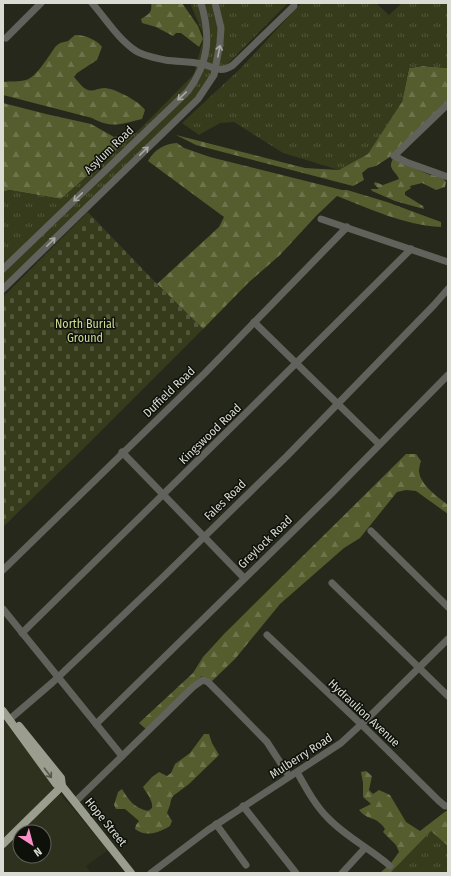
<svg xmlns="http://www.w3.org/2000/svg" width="451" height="876" font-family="'Fira Sans Condensed',sans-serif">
  <defs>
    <pattern id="forest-firs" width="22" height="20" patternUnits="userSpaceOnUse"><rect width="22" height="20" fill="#555d2e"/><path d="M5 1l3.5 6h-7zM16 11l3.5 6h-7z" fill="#6d744b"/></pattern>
    <pattern id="cemetery-stones" width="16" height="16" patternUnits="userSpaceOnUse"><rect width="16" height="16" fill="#363b1b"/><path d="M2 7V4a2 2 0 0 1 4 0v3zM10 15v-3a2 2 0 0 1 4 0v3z" fill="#52573b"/></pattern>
    <pattern id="park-tufts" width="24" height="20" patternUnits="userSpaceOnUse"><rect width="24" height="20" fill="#363b1b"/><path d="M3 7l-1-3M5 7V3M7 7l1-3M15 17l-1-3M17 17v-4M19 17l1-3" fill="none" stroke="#52573b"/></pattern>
  </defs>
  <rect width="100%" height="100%" fill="#25281a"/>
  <path fill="#2d311d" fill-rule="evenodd" d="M3 719 52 784 108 850 86 866 91 873H3ZM20 832H44V856H20Z"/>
  <g fill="url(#forest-firs)">
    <path d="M151 3H182L198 26 203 39 199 47 181 33H176L173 36 156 27 142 23 141 19C148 15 153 12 151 3Z"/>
    <path d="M75 35C83 34 98 40 102 47L97 60 77 73 74 77C78 81 82 88 88 90 93 92 98 88 104 88 112 87 141 102 145 110L142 119C121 124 112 129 92 118L3 95V82C10 81 19 82 26 80 37 77 49 55 56 46L60 43 68 41Z"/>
    <polygon points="423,66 448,68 448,101 393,155 376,166 368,168 362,173 364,180 353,186 196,145 176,135 305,168 339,170 402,102 409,68"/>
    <polygon points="3,103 46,114 91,124 114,137 136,133 61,199 9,190 3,192"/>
    <path d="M177 143 184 148 210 157 342 190H347L387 202 441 222V227C404 225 370 209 337 196L316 216 280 255 248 283 203 329 157 284 219 227 224 217 148 161C155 149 164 144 177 143Z"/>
    <path d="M393 159 430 175C435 175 443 177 446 182L445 187 436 190 422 183 410 186 411 188 405 192V195L423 206 424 209 395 201 372 191 371 189H379L374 184 375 182 383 185 399 179C396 171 387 169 393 159Z"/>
    <path d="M406 454H416L421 461C420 464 419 468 419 471 420 485 438 497 448 505V514L416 491 406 490 397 492 360 538 344 548 280 604 235 659 211 682 202 676 147 730 139 723 193 673 203 657 224 634Z"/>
    <path d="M204 734H209L212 743 219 755 189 784 173 796 171 800 170 805 167 813 172 821 170 826C160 832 146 838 135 829L136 825 139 821 125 809H116L114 805 118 792 122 789C129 801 135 808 148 811L152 808C153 800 147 794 143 787L152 777 159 772 167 776 171 773 175 764 190 753Z"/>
    <path d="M366 771 372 776 369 790 373 794 379 790 390 795 406 822 420 831 446 811H448V873H380L391 863 399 852 396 845 383 832 385 829C376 815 369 822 359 810L371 804 363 797V783L361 772Z"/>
  </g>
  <polygon fill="url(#cemetery-stones)" points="88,212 157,284 203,329 81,451 3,527 3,297"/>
  <g fill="url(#park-tufts)">
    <polygon points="190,3 288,3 3,290 3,192 9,190 61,199 136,133 194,74 204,36"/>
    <polygon points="301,3 376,3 389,15 402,3 448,3 448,68 423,66 409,68 402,102 368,154 339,170 283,153 234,122 220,123 199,135 182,123 241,68"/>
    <polygon points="431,831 448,846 448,873 390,873"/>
  </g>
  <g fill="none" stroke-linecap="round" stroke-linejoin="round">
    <g stroke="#60625b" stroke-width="7">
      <path d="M92 3C106 19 118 39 136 51 144 56 156 58 165 60 177 62 190 61 202 64 215 67 220 74 233 65L294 6V3"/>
      <polyline points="6,38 41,3"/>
      <polyline points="448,104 394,156 406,162 448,177"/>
      <polyline points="321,219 448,262"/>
      <path d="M3 269 188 91C209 62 211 37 201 3"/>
      <polyline points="3,289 198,99 214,75 220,43 221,28 215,3"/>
      <polyline points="254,322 379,444"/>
      <polyline points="122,452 244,578"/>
      <polyline points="371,531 448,607"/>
      <polyline points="3,570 205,373 347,227"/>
      <polyline points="332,583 448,696"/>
      <polyline points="3,609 122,756"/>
      <polyline points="22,633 247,412 411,249"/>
      <polyline points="267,635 362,725 439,801 445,806 448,806"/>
      <polyline points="10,719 53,682 162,578 287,456 434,305 448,289"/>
      <polyline points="96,724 332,493 448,375"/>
      <path d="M297 772C306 788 315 805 328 818 346 837 371 849 390 866"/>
      <polyline points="75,802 193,687 203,680 208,682 225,699 267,742 289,776"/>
      <polyline points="243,806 296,873"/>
      <polyline points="216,824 246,865"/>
      <polyline points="151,873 208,830 341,743 368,718 448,639"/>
      <polyline points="342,873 365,848"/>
    </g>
    <g stroke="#9b9e8f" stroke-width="8">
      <polyline points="3,711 56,784 62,786 131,873"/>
      <polyline points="19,726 61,778 62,786"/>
      <polyline points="3,844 62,786"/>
    </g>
  </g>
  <defs><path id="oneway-shaft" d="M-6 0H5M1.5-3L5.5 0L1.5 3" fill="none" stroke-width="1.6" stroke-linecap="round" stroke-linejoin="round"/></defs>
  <g stroke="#a9aba3">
    <use href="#oneway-shaft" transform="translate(219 51) rotate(-79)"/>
    <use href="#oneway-shaft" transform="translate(182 96) rotate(136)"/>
    <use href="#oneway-shaft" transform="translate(144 151) rotate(-44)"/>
    <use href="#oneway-shaft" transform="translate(78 197) rotate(136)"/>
    <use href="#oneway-shaft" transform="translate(51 242) rotate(-45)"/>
  </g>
  <use stroke="#54574c" href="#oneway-shaft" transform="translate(48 773) rotate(53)"/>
  <g text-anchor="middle" stroke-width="3" stroke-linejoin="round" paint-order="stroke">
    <g font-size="12" fill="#dadcd3" stroke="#0e100a">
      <text transform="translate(109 150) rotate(-44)" y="4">Asylum Road</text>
      <text transform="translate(169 392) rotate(-44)" y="4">Duffield Road</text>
      <text transform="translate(210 434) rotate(-44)" y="4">Kingswood Road</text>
      <text transform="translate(225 500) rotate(-44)" y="4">Fales Road</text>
      <text transform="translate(265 542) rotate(-44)" y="4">Greylock Road</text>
      <text transform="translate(364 713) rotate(43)" y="4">Hydraulion Avenue</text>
      <text transform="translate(301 756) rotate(-33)" y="4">Mulberry Road</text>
      <text transform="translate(106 822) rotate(51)" y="4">Hope Street</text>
    </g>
    <g font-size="12" fill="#cddc91" stroke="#0e100a">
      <text x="85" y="328">North Burial<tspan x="85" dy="14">Ground</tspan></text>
    </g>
  </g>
  <rect width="451" height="876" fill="none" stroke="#dadcd3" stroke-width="8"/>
  <g transform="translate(32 844) rotate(144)"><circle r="19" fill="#0e100a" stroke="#60625a"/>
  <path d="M0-3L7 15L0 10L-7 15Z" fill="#fa8fc7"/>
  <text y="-6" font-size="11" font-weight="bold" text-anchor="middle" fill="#dadcd3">N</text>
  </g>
</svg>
